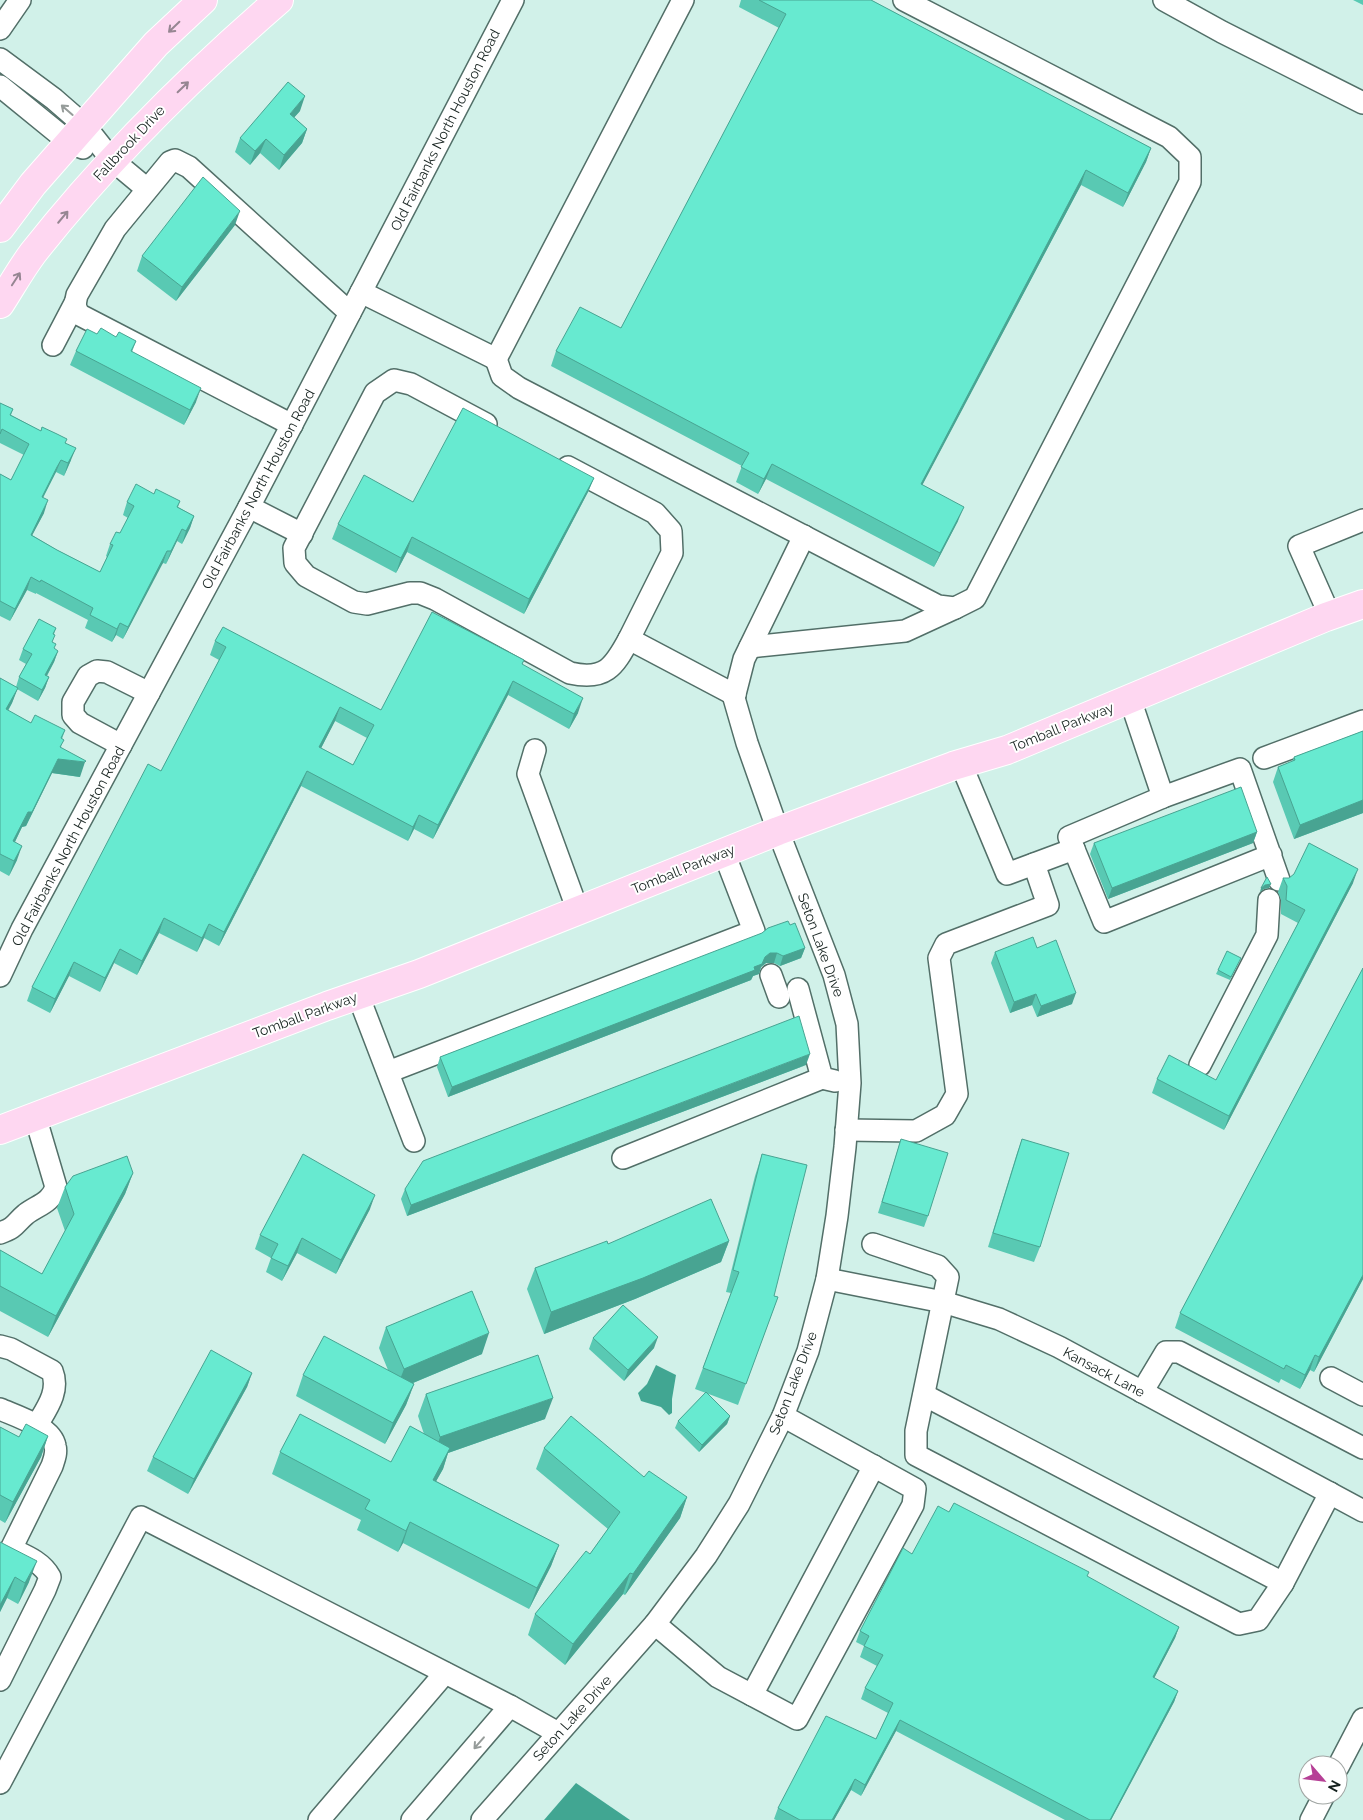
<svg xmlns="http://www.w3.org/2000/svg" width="1363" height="1820" font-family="Raleway,sans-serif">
  <rect width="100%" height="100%" fill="#d1f1e9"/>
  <g fill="#41a692">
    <polygon points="656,1365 676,1375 672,1399 672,1413 669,1415 661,1407 641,1401 638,1393 647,1384"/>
    <polygon points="576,1783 630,1820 544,1820"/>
  </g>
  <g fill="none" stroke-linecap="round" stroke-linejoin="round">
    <g stroke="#526f68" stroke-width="24">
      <g id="minor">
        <polyline points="1164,0 1222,32 1363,103"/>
        <polyline points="0,29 20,0"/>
        <polyline points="0,59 54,99 85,126 111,159 147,189"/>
        <polyline points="0,86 70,143 83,148"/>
        <polyline points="361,292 496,359 683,0"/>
        <polyline points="53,345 75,303"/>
        <polyline points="496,359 502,376 519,388 938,606 955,608 975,598 1190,182 1190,157 1169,137 904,0"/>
        <path d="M486 424 411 384 394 380 375 393 294 548 295 563 306 576 354 602 367 604 410 593H420L435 599 570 673C605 681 614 667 629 639"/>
        <path d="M292 425 80 315C74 308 75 303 77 295L115 229 170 162 175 160 189 167 350 313"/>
        <polyline points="568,467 655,513 671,531 672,553 629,639 735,695"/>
        <polyline points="249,507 302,534"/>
        <polyline points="1330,616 1299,546 1363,520"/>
        <polyline points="750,647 905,631 955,608"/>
        <polyline points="1130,699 1163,797"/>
        <polyline points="121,745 80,723 73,715 73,702 88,676 97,671 107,672 149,693"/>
        <polyline points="535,750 528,774 578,911"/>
        <polyline points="1264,758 1363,721"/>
        <polyline points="961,764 1007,874 1074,849"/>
        <polyline points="1271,855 1104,922 1069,837 1163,797 1240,769 1279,880"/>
        <polyline points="771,975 779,997"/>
        <polyline points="0,976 22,929 249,507 513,0"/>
        <polyline points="798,989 822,1078 835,1081"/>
        <polyline points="358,995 414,1141"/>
        <polyline points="1200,1065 1267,935 1269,900"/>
        <polyline points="388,1072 754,931 724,853"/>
        <polyline points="846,1130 916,1131 945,1115 957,1094 939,958 946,944 1048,905 1034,864"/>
        <polyline points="623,1158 822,1078"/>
        <path d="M0 1233C17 1227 14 1224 26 1214 38 1205 51 1203 56 1187L35 1116"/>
        <polyline points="873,1244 938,1266 948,1277 916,1431 916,1455 1239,1624 1258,1620 1283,1583 1330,1493"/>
        <polyline points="827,1279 943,1302 999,1319 1059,1347 1363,1511"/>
        <path d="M0 1346 11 1349 52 1371C60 1391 47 1408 37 1425"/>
        <polyline points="1331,1378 1363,1395"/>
        <polyline points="1142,1392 1166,1352 1179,1352 1363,1448"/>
        <polyline points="924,1395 1283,1583"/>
        <path d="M0 1409C16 1416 52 1427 55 1446 57 1453 54 1460 52 1466L11 1549"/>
        <polyline points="655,1624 718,1677 797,1719 913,1505 915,1489 783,1416"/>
        <path d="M0 1680 45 1590 50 1577C42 1562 26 1556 11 1549"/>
        <polyline points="752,1695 874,1466"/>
        <polyline points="1338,1767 1363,1719"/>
        <polyline points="0,1783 141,1517 510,1706 558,1733"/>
        <polyline points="319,1820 445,1673"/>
        <polyline points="412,1820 510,1706"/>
        <polyline points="482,1820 655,1624 706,1556 739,1504 783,1416 808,1351 827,1279 837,1216 845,1147 850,1083 847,1024 834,975 778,831 747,743 734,698 744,659 804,536"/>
        <polyline points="1311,1820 1324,1795"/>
      </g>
    </g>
    <g stroke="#fff" stroke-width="30">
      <g id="major">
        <polyline points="0,228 33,184 156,44 203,0"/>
        <path d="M0 304C11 287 21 269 33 253 106 160 190 77 279 0"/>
        <polyline points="0,1130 327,1006 419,974 778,831 953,766 1007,750 1326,617 1363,604"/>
      </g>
    </g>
    <use href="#minor" stroke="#fff" stroke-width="21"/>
    <use href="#major" stroke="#fed7f1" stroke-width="28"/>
  </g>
  <g fill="#59c9b3" fill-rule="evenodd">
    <polygon points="741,0 871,0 1151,148 1146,162 1123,207 1081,185 922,485 958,521 934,567 766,479 758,494 736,482 742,466 551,366 556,351 621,328 779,28 739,7"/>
    <polygon points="1353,0 1363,0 1363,5"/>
    <polygon points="300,111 294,117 307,129 302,143 279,170 260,153 250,165 235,152 240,138"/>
    <polygon points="235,225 176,301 137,271 142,256"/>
    <polygon points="97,334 116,337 136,341 132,352 196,402 184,425 70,365 76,351"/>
    <polygon points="0,403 13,409 11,415 41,431 42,427 66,443 71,460 64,476 56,472 43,498 44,513 32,535 57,550 100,572 107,557 106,556 110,544 120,533 128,518 123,515 127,502 154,494 180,501 178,507 194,516 190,528 182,544 177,541 166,564 163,563 161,565 123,639 116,635 112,642 85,628 88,620 36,593 36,594 27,590 10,621 0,616 0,474 11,480 24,455 0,443"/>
    <polygon points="594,478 588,492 524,614 407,552 396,573 332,539 338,524 413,502"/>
    <polygon points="56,628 54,634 52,642 54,649 58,651 54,662 47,676 49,677 45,688 38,701 17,689 12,703 8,711 31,723 65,730 62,739 61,748 80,777 52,773 26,826 22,827 15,842 17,860 9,876 0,871 0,678 16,687 19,677 26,664 19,660 23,649"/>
    <path d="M215 641 381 710 524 660 522 665 578 713 569 729 508 695 433 839 414 829 408 841 301 786 219 946 204 938 197 952 159 933 137 975 114 963 100 992 69 976 50 1013 27 1001 32 987 161 771 219 660 210 655ZM335 721 367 738 353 765 321 748Z"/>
    <polygon points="1363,731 1363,813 1294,839 1273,782 1278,767 1292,762 1294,757"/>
    <polygon points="1257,832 1253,843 1108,899 1090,854 1094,843"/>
    <polygon points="1283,878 1353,883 1224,1130 1152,1093 1157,1079 1216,1080 1298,923 1281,914 1281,900 1278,892"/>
    <polygon points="790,925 805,948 801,958 780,966 774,963 766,963 761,967 759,974 753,976 751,980 448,1097 437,1067 440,1057"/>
    <polygon points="1037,948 1072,1004 1037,1017 1032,1005 1010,1013 991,963 995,952"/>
    <polygon points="1239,962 1230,980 1216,974 1218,970"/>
    <polygon points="1363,968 1363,1279 1314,1372 1310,1370 1300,1389 1281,1379 1279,1383 1175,1328 1180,1313"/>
    <polygon points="806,1065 407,1216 401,1199 405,1189"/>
    <polygon points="901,1139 928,1216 924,1227 878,1213"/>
    <polygon points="1022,1139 1040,1247 1034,1262 988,1247 1017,1153"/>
    <polygon points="762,1154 774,1296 778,1297 738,1405 706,1393 730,1416 727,1424 699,1452 675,1428 678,1421 706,1393 695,1389 731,1293 726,1292 755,1176"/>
    <polygon points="133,1173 125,1194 48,1337 0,1311 0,1250 42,1274 65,1231 57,1208 65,1187"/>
    <polygon points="370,1209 336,1274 297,1253 282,1281 266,1272 271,1258 255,1249 260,1235"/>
    <polygon points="729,1241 721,1262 635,1299 544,1334 527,1289 535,1268 608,1244"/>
    <polygon points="386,1327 482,1354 413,1383 414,1384 406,1405 385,1444 296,1396 303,1375 388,1370 379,1348"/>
    <polygon points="593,1338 654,1348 624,1381 589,1349"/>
    <polygon points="252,1373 247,1387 188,1494 147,1471 153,1457"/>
    <polygon points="426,1394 545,1419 448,1453 443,1469 436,1481 559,1545 551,1566 529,1609 403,1543 398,1552 357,1530 361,1520 272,1474 280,1452 391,1462 424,1434 418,1416"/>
    <polygon points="0,1427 19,1437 48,1436 41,1457 5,1523 0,1520"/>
    <polygon points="544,1448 644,1477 687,1497 680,1518 625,1595 623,1594 565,1665 528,1635 535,1614 590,1554 608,1529 536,1469"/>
    <polygon points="949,1512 1087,1577 1179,1627 1175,1638 1154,1678 1178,1691 1174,1702 1111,1820 1065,1820 896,1731 861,1796 851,1790 834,1820 776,1820 774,1819 778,1808 876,1739 888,1713 861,1699 865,1688 877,1666 860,1657 864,1646 856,1642 860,1631 912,1554"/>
    <polygon points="0,1542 29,1582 18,1604 7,1598 0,1612"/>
  </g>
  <g fill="#48a492">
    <polygon points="305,96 300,111 285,128 290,114"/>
    <polygon points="307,129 302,143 279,170 284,155"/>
    <polygon points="266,139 260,153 250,165 255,151"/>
    <polygon points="1151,148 1146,162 1123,207 1128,193"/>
    <polygon points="1086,170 1081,185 915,499 921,484"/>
    <polygon points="240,211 235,225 176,301 182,287"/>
    <polygon points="201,388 196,402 184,425 190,410"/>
    <polygon points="76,448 71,460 64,476 68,463"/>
    <polygon points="61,460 56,472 37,509 42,497"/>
    <polygon points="772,464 766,479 758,494 764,479"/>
    <polygon points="594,478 588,492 524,614 529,599"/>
    <polygon points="48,500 44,513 26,547 31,535"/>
    <polygon points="964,507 958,521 934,567 940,553"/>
    <polygon points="194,516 190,528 182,544 186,531"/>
    <polygon points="182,529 177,541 166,564 171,551"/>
    <polygon points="412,537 407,552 396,573 401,558"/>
    <polygon points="167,551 163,563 123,639 128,627"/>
    <polygon points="31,577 27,590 10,621 15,609"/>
    <polygon points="120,623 116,635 112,642 117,629"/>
    <polygon points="58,651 54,662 41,686 45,675"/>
    <polygon points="49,677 45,688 38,701 42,690"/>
    <polygon points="513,681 508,695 433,839 438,825"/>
    <polygon points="18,688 12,703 0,724 6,709"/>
    <polygon points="583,698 578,713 569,729 574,714"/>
    <polygon points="340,707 335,721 314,762 319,747"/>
    <polygon points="58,759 85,762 80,777 52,773 26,826 22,827 8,856 13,841 28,812"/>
    <polygon points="307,771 301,786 219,946 224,932"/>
    <polygon points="1363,800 1363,813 1294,839 1300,825"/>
    <polygon points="419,815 414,829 408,841 413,827"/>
    <polygon points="1257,832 1253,843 1108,899 1112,888"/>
    <polygon points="22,846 17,860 9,876 14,861"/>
    <polygon points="1358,869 1353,883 1224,1130 1229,1116"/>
    <polygon points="1271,884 1269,888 1264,889 1260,892 1261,888 1265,885"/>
    <polygon points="164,918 159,933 137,975 142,961"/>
    <polygon points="209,924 204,938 197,952 202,938"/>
    <polygon points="805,948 801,958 780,966 783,956"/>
    <polygon points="120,949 114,963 100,992 105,978"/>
    <polygon points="770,953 777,953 774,963 766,963 761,967 759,974 753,976 751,980 448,1097 452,1087 754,967"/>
    <polygon points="74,962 69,976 50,1013 55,999"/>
    <polygon points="1076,993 1072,1004 1037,1017 1041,1006"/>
    <polygon points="1036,994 1032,1005 1010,1013 1014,1002"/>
    <polygon points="810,1054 806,1065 407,1216 411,1205"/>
    <polygon points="133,1173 125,1194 48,1337 56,1316"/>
    <polygon points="375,1195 370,1209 336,1274 341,1260"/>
    <polygon points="302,1238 297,1253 282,1281 288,1266"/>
    <polygon points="729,1241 721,1262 635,1299 544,1334 551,1312"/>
    <polygon points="1363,1275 1363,1279 1314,1372 1319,1357"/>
    <polygon points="489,1333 482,1354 396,1390 404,1369"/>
    <polygon points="658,1337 654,1348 624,1381 628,1370"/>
    <polygon points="1315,1355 1310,1370 1300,1389 1305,1375"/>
    <polygon points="252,1373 247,1387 188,1494 194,1479"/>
    <polygon points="414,1384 406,1405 385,1444 393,1423"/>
    <polygon points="553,1398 545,1419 448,1453 443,1469 425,1501 433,1459 440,1437"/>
    <polygon points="730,1416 727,1424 699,1452 702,1445"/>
    <polygon points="48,1436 41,1457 5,1523 13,1502"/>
    <polygon points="687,1497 680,1518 625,1595 633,1574"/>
    <polygon points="410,1522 403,1543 398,1552 406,1531"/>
    <polygon points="559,1545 551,1566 529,1609 537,1588"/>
    <polygon points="37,1561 29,1582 18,1604 25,1583"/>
    <polygon points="630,1573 623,1594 565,1665 573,1644"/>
    <polygon points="15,1577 7,1598 0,1612 0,1605"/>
    <polygon points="1179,1627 1175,1638 1149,1688 1153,1677"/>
    <polygon points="1178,1691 1174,1702 1111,1820 1110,1820"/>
    <polygon points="900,1720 896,1731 861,1796 865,1785"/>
    <polygon points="855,1779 851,1790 834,1820 832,1820"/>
  </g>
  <g fill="#67ead0" stroke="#48a492" fill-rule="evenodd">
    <polygon points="759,0 871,0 1151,148 1128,193 1086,170 921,484 964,507 940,553 772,464 764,479 741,467 749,453 556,351 580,307 621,328 786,14"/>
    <polygon points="288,82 305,96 290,114 307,129 284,155 266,139 255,151 240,138"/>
    <polygon points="203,177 240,211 182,287 142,256"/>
    <polygon points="101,328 116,337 119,332 136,341 131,351 201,388 190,410 76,351 87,329 97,334"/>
    <polygon points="0,403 13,409 10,415 41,431 42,427 57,434 67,439 65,443 76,448 68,463 61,460 57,467 42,497 48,500 31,535 57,550 100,572 113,545 110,544 116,532 120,533 134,506 127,502 136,484 154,494 156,489 180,501 177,507 194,516 186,531 182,529 171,551 167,551 166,553 128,627 120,623 117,629 90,615 93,608 41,580 40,582 31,577 15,609 0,601 0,474 11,480 29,444 2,429 0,434"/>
    <polygon points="463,408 594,478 529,599 412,537 401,558 338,524 364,475 413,502"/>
    <path d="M432 612 524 660 522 664 583 698 574 714 513 681 438 825 419 815 413 827 307 771 224 932 209 924 202 938 164 918 142 961 120 949 105 978 74 962 55 999 32 987 148 764 161 771 226 647 215 641 223 627 381 710ZM340 707 374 725 353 765 319 747Z"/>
    <polygon points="39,619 56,628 53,634 55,635 52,642 56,644 54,648 58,651 45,675 49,677 42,690 19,677 32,654 23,649"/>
    <polygon points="0,678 18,688 6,709 31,723 35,715 65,730 61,738 64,740 60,747 86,761 85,762 58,759 32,812 28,812 13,841 22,846 14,861 0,854"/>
    <polygon points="1363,731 1363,800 1300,825 1278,767 1295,760 1294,757"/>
    <polygon points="1241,787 1257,832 1112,888 1094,843"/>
    <polygon points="1309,843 1358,869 1229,1116 1157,1079 1169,1055 1216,1080 1305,910 1286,900 1287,886 1283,878 1289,878 1294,874"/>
    <polygon points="1267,877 1271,884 1265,885 1261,888"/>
    <polygon points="788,921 790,925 795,923 805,948 783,956 777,953 770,953 765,957 762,964 754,967 755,970 452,1087 440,1057 762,933 768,928"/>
    <polygon points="1033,937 1037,948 1056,940 1076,993 1041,1006 1036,994 1014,1002 995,952"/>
    <polygon points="1227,951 1241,958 1231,977 1218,970"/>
    <polygon points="1363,968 1363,1275 1319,1357 1315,1355 1305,1375 1286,1365 1284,1369 1180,1313"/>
    <polygon points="799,1016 810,1054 411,1205 405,1189 423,1161"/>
    <polygon points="901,1139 948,1153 928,1216 882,1202"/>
    <polygon points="1022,1139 1069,1153 1040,1247 993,1233"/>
    <polygon points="303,1154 375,1195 341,1260 302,1238 288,1266 271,1258 278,1244 260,1235"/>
    <polygon points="762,1154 807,1165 774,1296 778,1297 746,1384 703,1368 739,1272 733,1270"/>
    <polygon points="127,1156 133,1173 56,1316 0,1286 0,1250 42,1274 74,1214 65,1187 73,1176"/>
    <polygon points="711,1199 729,1241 643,1278 551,1312 535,1268 607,1241 608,1244"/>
    <polygon points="472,1291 489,1333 404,1369 386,1327"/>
    <polygon points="623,1305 658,1337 628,1370 593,1338"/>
    <polygon points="324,1336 414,1384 393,1423 303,1375"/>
    <polygon points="211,1350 252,1373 194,1479 153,1457"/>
    <polygon points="538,1355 553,1398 440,1437 426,1394"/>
    <polygon points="706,1392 730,1416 702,1445 678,1421"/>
    <polygon points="300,1414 391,1462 410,1426 450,1448 433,1480 559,1545 537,1588 410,1522 406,1531 365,1509 370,1500 280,1452"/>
    <polygon points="571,1416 644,1477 649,1471 687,1497 633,1574 630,1573 573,1644 535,1614 586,1551 590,1554 620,1512 544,1448"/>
    <polygon points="26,1424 48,1436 13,1502 0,1495 0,1427 19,1437"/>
    <polygon points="954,1503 1089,1572 1087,1576 1179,1627 1153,1677 1178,1691 1110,1820 1090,1820 900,1720 865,1785 855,1779 832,1820 800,1820 778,1808 826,1716 876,1739 893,1703 865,1688 883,1655 864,1646 869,1636 860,1631 903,1548 912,1554 938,1506 949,1512"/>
    <polygon points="0,1542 37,1561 25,1583 15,1577 0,1605"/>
  </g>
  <defs><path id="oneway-shaft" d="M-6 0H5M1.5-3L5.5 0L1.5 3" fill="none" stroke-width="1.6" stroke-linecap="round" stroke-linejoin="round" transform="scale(1.25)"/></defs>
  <g stroke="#968692">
    <use href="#oneway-shaft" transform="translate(174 27) rotate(136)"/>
    <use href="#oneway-shaft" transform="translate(183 87) rotate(-44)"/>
    <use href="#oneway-shaft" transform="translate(63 217) rotate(-50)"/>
    <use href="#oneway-shaft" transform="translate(16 279) rotate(-57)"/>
  </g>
  <g stroke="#969c9a">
    <use href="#oneway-shaft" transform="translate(67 110) rotate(-139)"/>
    <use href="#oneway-shaft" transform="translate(479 1743) rotate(131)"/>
  </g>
  <g text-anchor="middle" stroke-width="4" stroke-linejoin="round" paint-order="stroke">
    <g font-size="14" fill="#16221f" stroke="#fff">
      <text transform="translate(445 130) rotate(-63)" y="5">Old Fairbanks North Houston Road</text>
      <text transform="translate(129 143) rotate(-47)" y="5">Fallbrook Drive</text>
      <text transform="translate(258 489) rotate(-62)" y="5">Old Fairbanks North Houston Road</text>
      <text transform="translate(1062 727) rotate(-22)" y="5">Tomball Parkway</text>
      <text transform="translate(68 846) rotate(-62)" y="5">Old Fairbanks North Houston Road</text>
      <text transform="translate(683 869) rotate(-22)" y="5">Tomball Parkway</text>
      <text transform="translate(821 945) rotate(70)" y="5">Seton Lake Drive</text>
      <text transform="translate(305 1015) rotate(-20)" y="5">Tomball Parkway</text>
      <text transform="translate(1104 1372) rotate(28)" y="5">Kansack Lane</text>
      <text transform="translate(793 1383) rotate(-69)" y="5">Seton Lake Drive</text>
      <text transform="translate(572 1718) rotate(-48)" y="5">Seton Lake Drive</text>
    </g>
  </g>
  <g transform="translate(1323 1780) rotate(118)"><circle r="24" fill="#ffffff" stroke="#a2a7a5"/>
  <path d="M0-4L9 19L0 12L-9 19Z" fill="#b64096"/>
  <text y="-8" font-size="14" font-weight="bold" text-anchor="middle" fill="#16221f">N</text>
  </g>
</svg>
